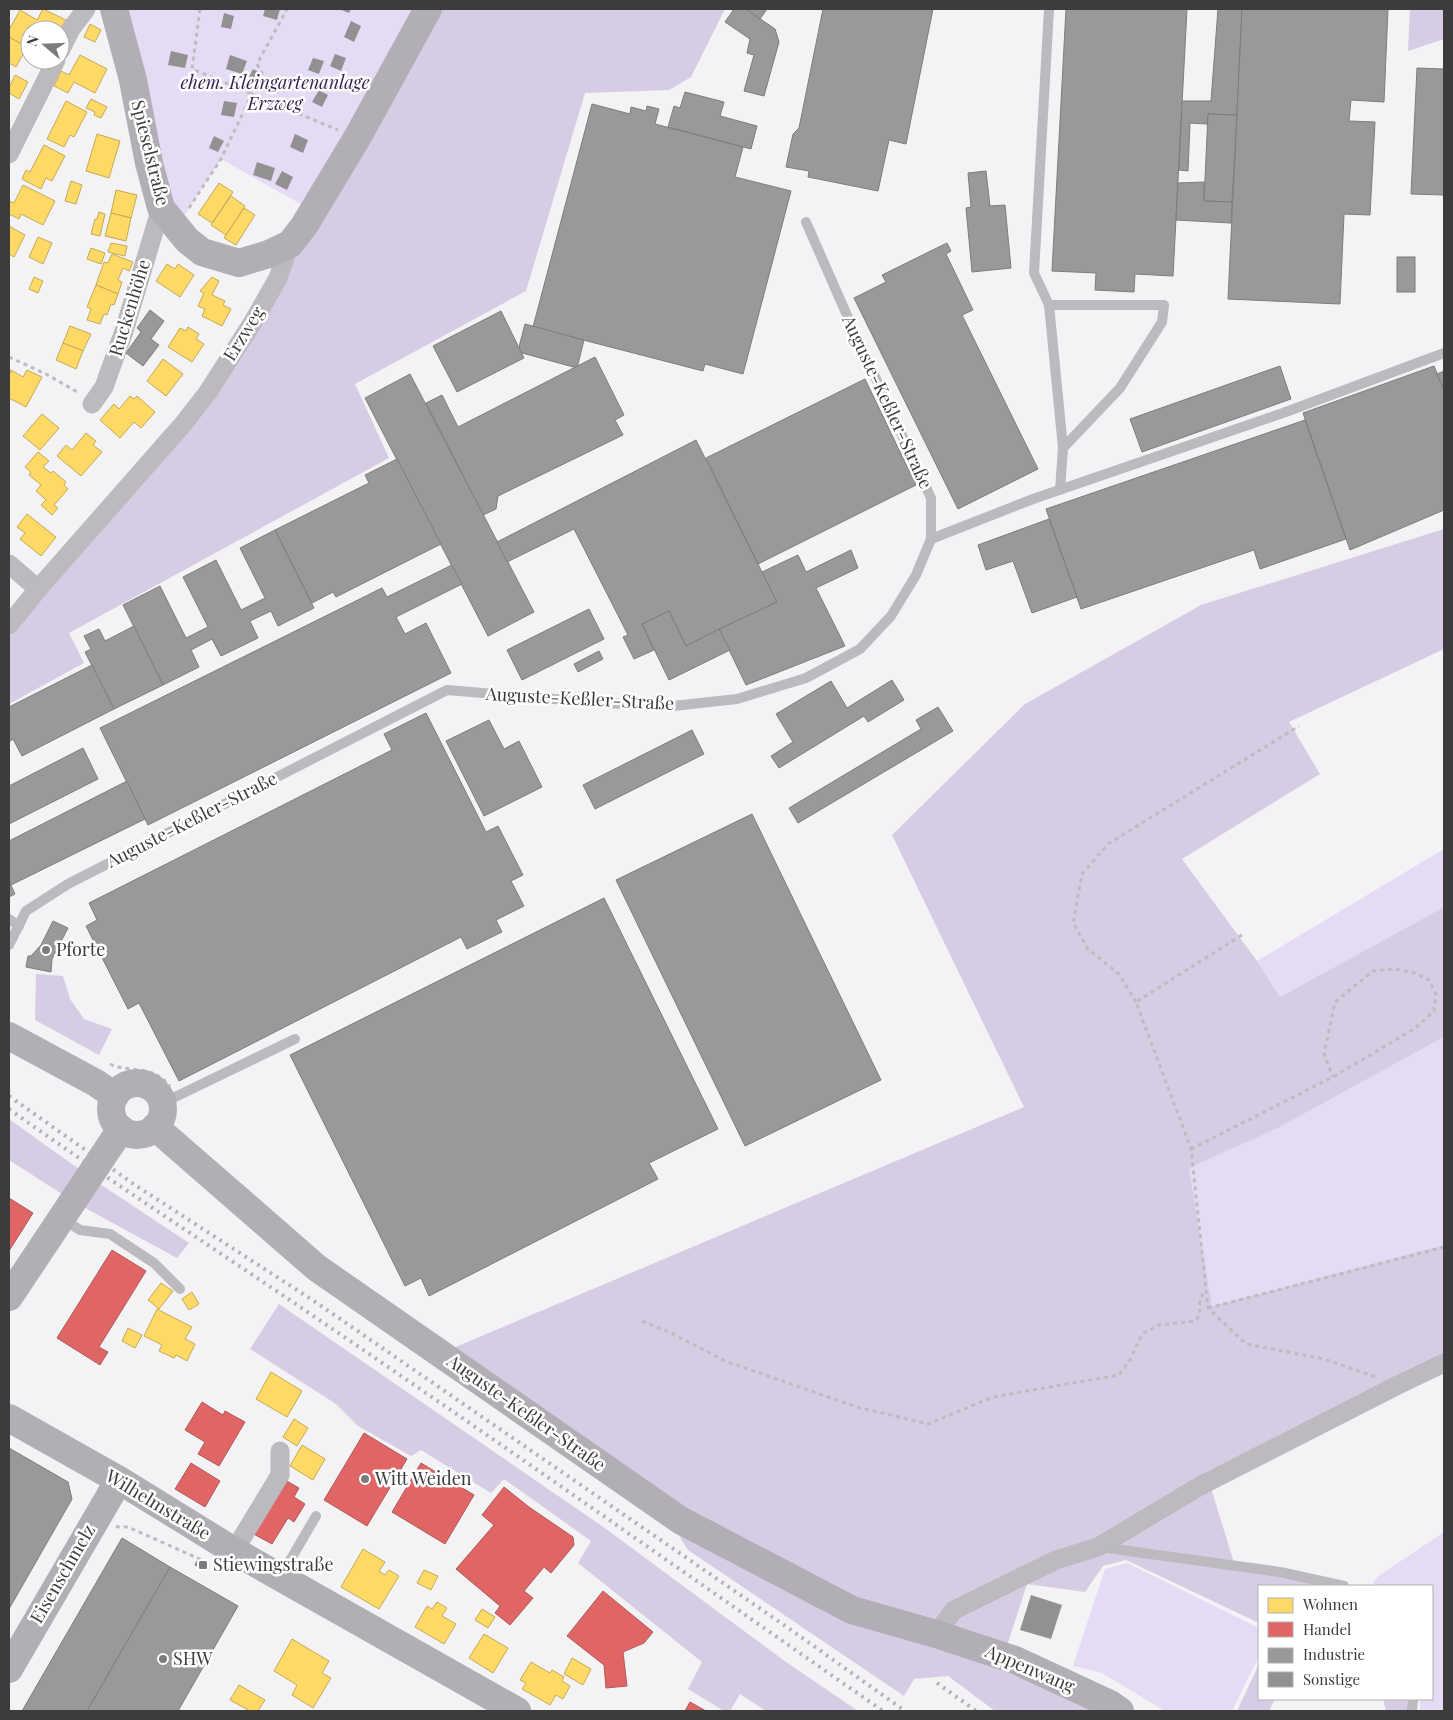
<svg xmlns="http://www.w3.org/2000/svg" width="1453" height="1720" font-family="'Playfair Display',serif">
  <rect width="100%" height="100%" fill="#f3f2f4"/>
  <g fill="#e6dbf4">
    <polygon points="117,9 420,9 306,207 221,159 182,219 155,164"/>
    <polygon points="1444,849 1444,907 1280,997 1257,961"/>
    <polygon points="1444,1037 1444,1245 1212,1306 1189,1168 1278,1128"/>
    <polygon points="1444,1532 1444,1711 1420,1711 1420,1699 1432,1699 1432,1586 1377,1586 1373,1583 1377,1577"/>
    <polygon points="1127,1563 1259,1628 1259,1656 1232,1711 1165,1711 1102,1673 1073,1666 1105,1569"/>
  </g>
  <g fill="#d6cce4">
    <polygon points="433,9 725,9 691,77 669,90 585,93 526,291 355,384 389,458 69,633 84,663 9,704 9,637 259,324"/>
    <polygon points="1410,9 1444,9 1444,39 1408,51"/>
    <polygon points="1444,529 1444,649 1289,722 1320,774 1182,859 1257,961 1280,997 1444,907 1444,1037 1278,1128 1189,1168 1212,1306 1444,1245 1444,1356 1206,1472 1235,1566 1344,1586 1259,1586 1259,1623 1126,1560 1103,1566 1085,1592 1027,1584 1006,1649 898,1619 684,1512 446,1351 1024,1107 892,835 1025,704 1201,605"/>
    <polygon points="36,974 63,976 70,999 84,1019 112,1029 99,1055 35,1020"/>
    <polygon points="9,1119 97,1182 189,1243 177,1258 76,1203 9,1160"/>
    <polygon points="279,1304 602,1526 786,1662 858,1711 766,1711 740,1694 730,1711 724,1711 688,1689 702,1662 578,1563 591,1541 504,1479 491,1493 421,1450 411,1456 358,1426 336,1404 250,1349"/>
    <polygon points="673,1526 936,1641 1106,1711 995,1711 948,1676 914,1679 904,1696 688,1550"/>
    <polygon points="1259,1664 1259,1699 1275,1699 1269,1711 1237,1711"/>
    <polygon points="1383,1699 1413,1699 1412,1711 1386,1711"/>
  </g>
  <g fill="#ffd966" stroke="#c4aa5a">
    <polygon points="43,9 66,20 61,28 54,24 50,30 39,25 37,30 30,30 30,42 27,47 9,37 9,30 20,10 37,20"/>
    <polygon points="90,24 101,30 95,42 84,37"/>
    <polygon points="9,37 27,47 16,67 9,63"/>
    <polygon points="80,55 107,69 95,93 74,82 68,93 54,86 61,71 69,75"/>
    <polygon points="15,75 28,82 19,99 9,93 9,88"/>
    <polygon points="91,99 107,107 101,118 94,115 95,112 86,108"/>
    <polygon points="66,101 87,112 74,137 70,135 64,147 47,139"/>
    <polygon points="97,134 120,141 109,178 86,171"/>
    <polygon points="44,145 65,156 52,181 46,178 41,189 22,179 26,170 30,172"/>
    <polygon points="71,181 82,185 76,204 65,201"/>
    <polygon points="219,183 233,192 212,223 198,214"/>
    <polygon points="23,185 55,201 43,225 21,214 19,219 9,214 9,201 14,203"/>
    <polygon points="116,190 137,195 131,218 111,213"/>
    <polygon points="231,196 245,206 226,235 211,225"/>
    <polygon points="244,208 255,215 236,245 224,238"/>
    <polygon points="99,212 105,214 100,236 91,234 95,219 97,219"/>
    <polygon points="111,213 131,218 126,241 105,236"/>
    <polygon points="9,226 25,235 14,257 9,254"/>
    <polygon points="38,237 52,243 43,264 29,257"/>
    <polygon points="111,243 127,246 125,256 108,252"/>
    <polygon points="91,248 105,253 101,264 87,259"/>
    <polygon points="112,254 133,262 129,271 123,268 118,280 122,282 118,294 96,285 104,262 108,263"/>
    <polygon points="167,264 175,269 178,264 194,275 180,297 156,281"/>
    <polygon points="34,277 43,281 38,293 29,289"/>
    <polygon points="212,277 219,281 212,295 225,301 223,305 231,309 222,326 202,316 205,309 198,306 204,293 200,291"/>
    <polygon points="96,285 118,294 114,305 111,304 107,315 104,314 100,324 87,320 91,309 87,307"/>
    <polygon points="70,326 91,334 83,351 63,343"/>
    <polygon points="188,327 199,334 196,339 204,344 192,362 168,347 180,328 186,331"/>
    <polygon points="63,343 83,351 76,369 56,360"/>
    <polygon points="163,359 183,374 166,396 147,381"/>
    <polygon points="11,370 23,377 27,370 42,377 26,407 9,398 9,375"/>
    <polygon points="130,396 134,399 137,396 155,412 141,428 134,422 120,438 100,420 114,404 119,409"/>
    <polygon points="42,414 59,428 40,450 23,436"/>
    <polygon points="86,433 96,441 93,445 102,452 81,476 57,456 66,445 72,450"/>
    <polygon points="38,452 49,461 43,467 51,473 53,471 66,482 64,485 68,489 54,505 58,508 52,515 41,505 46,500 36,491 41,485 29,475 31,472 25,467"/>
    <polygon points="27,514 56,537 41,556 20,539 25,533 17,527"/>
    <polygon points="161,1283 173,1291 159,1309 148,1300"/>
    <polygon points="192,1292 199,1304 189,1310 182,1299"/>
    <polygon points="157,1309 192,1327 185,1339 195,1344 187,1361 176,1355 174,1358 159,1351 162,1345 144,1336"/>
    <polygon points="128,1328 142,1335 135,1348 122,1341"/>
    <polygon points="271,1372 302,1391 287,1417 256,1399"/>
    <polygon points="294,1419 308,1428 297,1446 283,1437"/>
    <polygon points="302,1445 325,1459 313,1480 290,1466"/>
    <polygon points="363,1549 385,1562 379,1571 385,1575 389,1570 399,1576 379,1609 341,1587"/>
    <polygon points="424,1570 438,1576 431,1590 417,1583"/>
    <polygon points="437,1602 447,1608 442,1616 456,1624 444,1644 415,1627 427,1606 432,1609"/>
    <polygon points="482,1609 495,1617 488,1628 475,1620"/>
    <polygon points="484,1634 508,1648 493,1673 469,1658"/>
    <polygon points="292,1639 329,1661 322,1673 331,1678 313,1708 292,1695 297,1685 274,1671"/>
    <polygon points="572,1658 591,1669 583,1685 564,1674"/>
    <polygon points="531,1662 550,1673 552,1670 564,1677 562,1681 570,1686 563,1699 556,1695 550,1705 522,1689 526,1683 520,1680"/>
    <polygon points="239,1685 265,1700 258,1711 250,1711 230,1700"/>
  </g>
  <g fill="#e06666" stroke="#af595a">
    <polygon points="9,1198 33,1213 9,1251"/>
    <polygon points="112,1250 146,1271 99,1347 108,1352 100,1365 57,1338"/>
    <polygon points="202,1402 223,1415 225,1411 245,1422 219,1466 198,1454 205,1442 185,1430"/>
    <polygon points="364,1433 407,1459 367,1526 324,1500"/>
    <polygon points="191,1463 220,1481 205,1507 175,1489"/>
    <polygon points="421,1463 474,1495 445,1544 392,1512"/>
    <polygon points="285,1480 299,1488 294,1497 305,1504 294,1522 288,1518 272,1544 250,1532"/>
    <polygon points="504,1487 529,1507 573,1537 574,1545 551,1573 544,1567 524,1591 533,1598 510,1625 495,1613 500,1606 456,1569 494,1525 482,1515"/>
    <polygon points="603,1591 653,1632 644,1643 623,1652 627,1686 606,1688 604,1665 567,1636"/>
    <polygon points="690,1702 706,1711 685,1711"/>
  </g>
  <g fill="#999" stroke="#7d7d7d">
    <polygon points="734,9 746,9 775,29 779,42 764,96 744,91 754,55 747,53 750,39 725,22"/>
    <polygon points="746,9 767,9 760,19"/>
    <polygon points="823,9 933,9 906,144 889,140 878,191 808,177 809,171 786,167 793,134 799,128"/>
    <polygon points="1066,9 1187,9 1173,276 1135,274 1134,292 1095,290 1096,273 1052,271"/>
    <polygon points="1218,9 1242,9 1237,115 1208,114 1207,124 1190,123 1188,171 1179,170 1182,101 1211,101"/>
    <polygon points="1242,9 1388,9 1384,102 1351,100 1349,121 1375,122 1370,215 1344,214 1340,304 1228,299"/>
    <polygon points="1417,68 1444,69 1444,195 1411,194"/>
    <polygon points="685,92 724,102 720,116 757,126 751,149 668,127 674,106 680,108"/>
    <polygon points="592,104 630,114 631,107 646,111 647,106 659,109 655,124 743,147 735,177 791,191 743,374 705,364 703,371 533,327"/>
    <polygon points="1208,114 1237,115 1232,202 1204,201"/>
    <polygon points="986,171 990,206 1005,205 1011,268 972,272 966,208 971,207 968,173"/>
    <polygon points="1204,182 1204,201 1232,202 1231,223 1176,220 1178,183"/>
    <polygon points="947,243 951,251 946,254 973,310 962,315 1038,469 958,509 854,298 886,282 882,275"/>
    <rect x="1397" y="257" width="18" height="35"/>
    <polygon points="150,310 164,321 151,339 159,345 143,366 126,353 141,332 137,328"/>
    <polygon points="501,311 524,358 457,392 433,346"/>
    <polygon points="525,324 584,340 577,368 522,353 519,347"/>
    <polygon points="595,357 624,415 615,420 623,435 498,496 496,509 483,515 426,403 442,395 458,427"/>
    <polygon points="1280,366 1291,399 1142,452 1130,419"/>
    <polygon points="1434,366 1444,390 1444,510 1350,550 1303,413"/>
    <polygon points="1444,371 1444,390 1437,374"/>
    <polygon points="410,374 534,612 488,636 365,398"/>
    <polygon points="865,379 916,485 758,564 706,458"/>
    <polygon points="1305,420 1346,539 1260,569 1254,550 1081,609 1046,509"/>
    <polygon points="696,440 777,602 686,646 669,611 642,624 654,650 634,659 623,637 628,635 574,529 507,562 497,542"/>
    <polygon points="397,459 441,544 336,597 333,592 312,603 275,530 369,483 365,475"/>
    <polygon points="1049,519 1077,597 1032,613 1013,561 986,570 978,545"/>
    <polygon points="275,530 314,608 278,626 271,611 250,621 258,638 221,656 212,639 191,650 199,667 163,685 123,605 160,586 186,638 208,627 183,577 216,560 241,610 265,598 240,548"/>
    <polygon points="851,550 858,568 816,588 845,646 746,685 719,629 777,602 762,572 798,555 806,572"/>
    <polygon points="452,565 462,584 396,617 405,634 426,623 451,673 148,825 100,728 382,588 387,597"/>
    <polygon points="589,609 604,639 522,680 507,650"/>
    <polygon points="669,611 686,646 719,629 730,650 669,680 642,624"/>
    <polygon points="134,626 163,685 114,709 85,652 91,649 84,636 99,629 105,641"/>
    <polygon points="599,651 603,659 578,672 574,664"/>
    <polygon points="92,665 114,709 22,756 13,739 9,742 9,707"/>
    <polygon points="892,680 904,700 868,722 864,716 779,768 771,756 793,742 776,714 831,681 847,708"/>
    <polygon points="938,707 953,731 798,823 789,808 921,729 916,720"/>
    <polygon points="426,713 486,832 498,826 523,875 511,881 524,906 496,920 502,932 467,949 461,937 179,1081 139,1003 128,1009 86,926 97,920 89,903 392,750 384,734"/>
    <polygon points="489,720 504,749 519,741 542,787 484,816 446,741"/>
    <polygon points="692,730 704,754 595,809 583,785"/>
    <polygon points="83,748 98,779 9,824 9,786"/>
    <polygon points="127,781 145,819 11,885 9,881 9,841"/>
    <polygon points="752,814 881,1080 745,1146 616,880"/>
    <polygon points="9,881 15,894 9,897"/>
    <polygon points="604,898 718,1129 649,1163 658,1179 429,1296 421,1278 405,1286 290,1055"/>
    <polygon points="53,921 68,928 52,959 51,972 26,967 28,956 31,956 41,945"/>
    <polygon points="9,1448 68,1482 72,1499 9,1609"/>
    <polygon points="122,1538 170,1567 87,1711 22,1711"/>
    <polygon points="197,1561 209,1566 207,1570 195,1565"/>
    <polygon points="170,1567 238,1606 178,1711 87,1711"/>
  </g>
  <g fill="#919092">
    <polygon points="265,9 280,9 277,20 263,16"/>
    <polygon points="339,9 351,9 349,13"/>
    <polygon points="224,13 234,16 231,29 221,27"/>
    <polygon points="351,21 361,26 354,42 344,37"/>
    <polygon points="171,51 188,55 185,68 168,65"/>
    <polygon points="335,54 346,58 341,71 330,66"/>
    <polygon points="230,55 247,61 242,74 226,69"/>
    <polygon points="313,58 324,61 319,74 308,70"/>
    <polygon points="253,69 260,73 255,83 248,79"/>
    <polygon points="319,90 328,95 322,107 312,102"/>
    <polygon points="224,101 237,103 234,117 221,115"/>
    <polygon points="295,134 308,140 303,153 290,147"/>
    <polygon points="214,136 224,141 218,152 209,148"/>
    <polygon points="257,162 275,168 271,181 253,175"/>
    <polygon points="282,171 293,177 287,190 275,184"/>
    <polygon points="1031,1595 1062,1605 1051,1639 1020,1630"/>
  </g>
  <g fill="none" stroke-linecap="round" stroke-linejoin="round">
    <g stroke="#bebcc1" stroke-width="3" stroke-dasharray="4 4" stroke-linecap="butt">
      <polyline points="200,9 192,69 338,130"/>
      <polyline points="189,208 221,159 262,73 257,64 287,9"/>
      <polyline points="9,357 46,374 79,393"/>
      <polyline points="1242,935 1136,1002 1191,1149 1208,1308 1246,1344 1324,1359 1376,1377"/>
      <polyline points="1136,1002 1119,974 1088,949 1073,923 1082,874 1108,844 1299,726"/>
      <path d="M110 1064C132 1074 150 1063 170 1086"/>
      <polyline points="1191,1149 1333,1077 1414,1029 1434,1011 1436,994 1429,980 1415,973 1395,969 1373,971 1335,1002 1324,1054 1333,1077"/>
      <polyline points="1208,1308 1444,1247"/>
      <path d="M642 1321 669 1332 725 1361 857 1407 928 1424 993 1397 1119 1375 1130 1360 1142 1334 1159 1325 1195 1321 1200 1315C1200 1307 1197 1297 1206 1292"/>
      <polyline points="116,1526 118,1527 128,1527 204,1561 203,1565"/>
    </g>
    <g stroke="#bcb9bf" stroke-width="10">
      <polyline points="1049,305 1034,273 1049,9"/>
      <polyline points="1060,490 1063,448 1049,305 1164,305 1162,322 1120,388 1063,448"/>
      <polyline points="931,539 1033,499 1283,413 1444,353"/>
      <polyline points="9,919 19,926"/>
      <polyline points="9,945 26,911 68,884 447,690 602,703 673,706 737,699 806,678 860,649 891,616 916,575 931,539 931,498 853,329 806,222"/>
      <polyline points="162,1102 173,1098 295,1039"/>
      <polyline points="63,1219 80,1230 110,1234 154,1263 180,1289"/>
      <polyline points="1100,1547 1280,1572 1344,1586"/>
      <polyline points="281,1576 316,1516"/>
      <polyline points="1412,1711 1413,1699"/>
    </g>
    <g stroke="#bcb9bf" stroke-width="19">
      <polyline points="60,51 71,29 86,9"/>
      <polyline points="9,154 56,60"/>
      <polyline points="92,404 104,387 124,331 161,208"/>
      <polyline points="9,564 38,589"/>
      <polyline points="9,625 38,589 184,423 208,392 253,322 278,278 290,244"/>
      <polyline points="234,1551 280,1475 280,1451"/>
      <polyline points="936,1634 954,1610 1056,1560 1098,1547 1200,1486 1398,1385 1444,1363"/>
    </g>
    <g stroke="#b2aeb5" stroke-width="28">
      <polyline points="114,9 133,80 149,163 161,208 187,240 202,252 239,263 269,254 290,244 304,226 357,138 428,9"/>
      <polyline points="9,1036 96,1083 115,1096"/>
      <circle cx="137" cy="1109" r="26"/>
      <polyline points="155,1127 317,1268 680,1520 852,1610 936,1634 1015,1660 1110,1704 1120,1711"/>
      <polyline points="9,1297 121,1129"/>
      <polyline points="9,1418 119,1480 234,1551 517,1711"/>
      <polyline points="9,1669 119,1480"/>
    </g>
    <g stroke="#b4b2b6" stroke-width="4" stroke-dasharray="2.5 5" stroke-linecap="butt">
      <polyline points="9,1096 135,1185 317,1303 794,1632 905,1711"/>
      <path d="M9 1109C107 1179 209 1245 309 1313 502 1444 692 1578 883 1711"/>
      <polyline points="937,1683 976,1711"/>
    </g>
  </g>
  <g fill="#7c7c7d" stroke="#fff" stroke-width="2">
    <circle cx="46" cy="950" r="5"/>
    <circle cx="365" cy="1479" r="5"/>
    <rect x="198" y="1560" width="10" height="10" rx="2.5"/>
    <circle cx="163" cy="1659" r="5"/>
  </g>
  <g text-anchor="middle" stroke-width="5" stroke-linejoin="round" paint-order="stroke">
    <g font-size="18" font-style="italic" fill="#361c4f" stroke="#fff">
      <text x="275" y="89">ehem. Kleingartenanlage<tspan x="275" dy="21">Erzweg</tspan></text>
    </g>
    <g font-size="18" fill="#3c3c3d" stroke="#fff">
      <text transform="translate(150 153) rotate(76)" y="6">Spieselstraße</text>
      <text transform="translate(130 308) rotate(-73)" y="6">Ruckenhöhe</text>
      <text transform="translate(244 334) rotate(-58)" y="6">Erzweg</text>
      <text transform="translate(887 402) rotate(65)" y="6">Auguste-Keßler-Straße</text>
      <text transform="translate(580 699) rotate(3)" y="6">Auguste-Keßler-Straße</text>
      <text transform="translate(192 820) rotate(-27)" y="6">Auguste-Keßler-Straße</text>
      <text transform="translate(526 1413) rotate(35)" y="6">Auguste-Keßler-Straße</text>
      <text transform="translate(158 1505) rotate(31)" y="6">Wilhelmstraße</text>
      <text transform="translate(63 1574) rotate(-60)" y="6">Eisenschmelz</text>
      <text transform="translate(1030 1669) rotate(23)" y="6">Appenwang</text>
    </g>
    <g font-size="18" fill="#3c3c3d" stroke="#fff" text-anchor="start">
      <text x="56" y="956">Pforte</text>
      <text x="375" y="1485">Witt Weiden</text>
      <text x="213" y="1571">Stiewingstraße</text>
      <text x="173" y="1665">SHW</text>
    </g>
  </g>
  <rect width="1453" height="1720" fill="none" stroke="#3c3c3d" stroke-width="20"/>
  <rect x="1258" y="1585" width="175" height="115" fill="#ffffff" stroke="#b1b1b1"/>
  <rect x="1268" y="1598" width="25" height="15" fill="#ffd966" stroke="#b1b1b1"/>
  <text x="1303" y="1610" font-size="15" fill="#3c3c3d">Wohnen</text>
  <rect x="1268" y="1622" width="25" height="15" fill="#e06666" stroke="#b1b1b1"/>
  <text x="1303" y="1635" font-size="15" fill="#3c3c3d">Handel</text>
  <rect x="1268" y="1648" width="25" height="15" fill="#999999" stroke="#b1b1b1"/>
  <text x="1303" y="1660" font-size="15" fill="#3c3c3d">Industrie</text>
  <rect x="1268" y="1672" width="25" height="15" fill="#919092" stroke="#b1b1b1"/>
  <text x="1303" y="1685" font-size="15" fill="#3c3c3d">Sonstige</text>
  <g transform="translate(45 45) rotate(289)"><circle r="24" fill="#ffffff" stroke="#b1b1b1"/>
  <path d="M0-4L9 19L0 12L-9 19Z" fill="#7c7c7d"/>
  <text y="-8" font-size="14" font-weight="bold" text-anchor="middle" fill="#3c3c3d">N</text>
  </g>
</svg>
